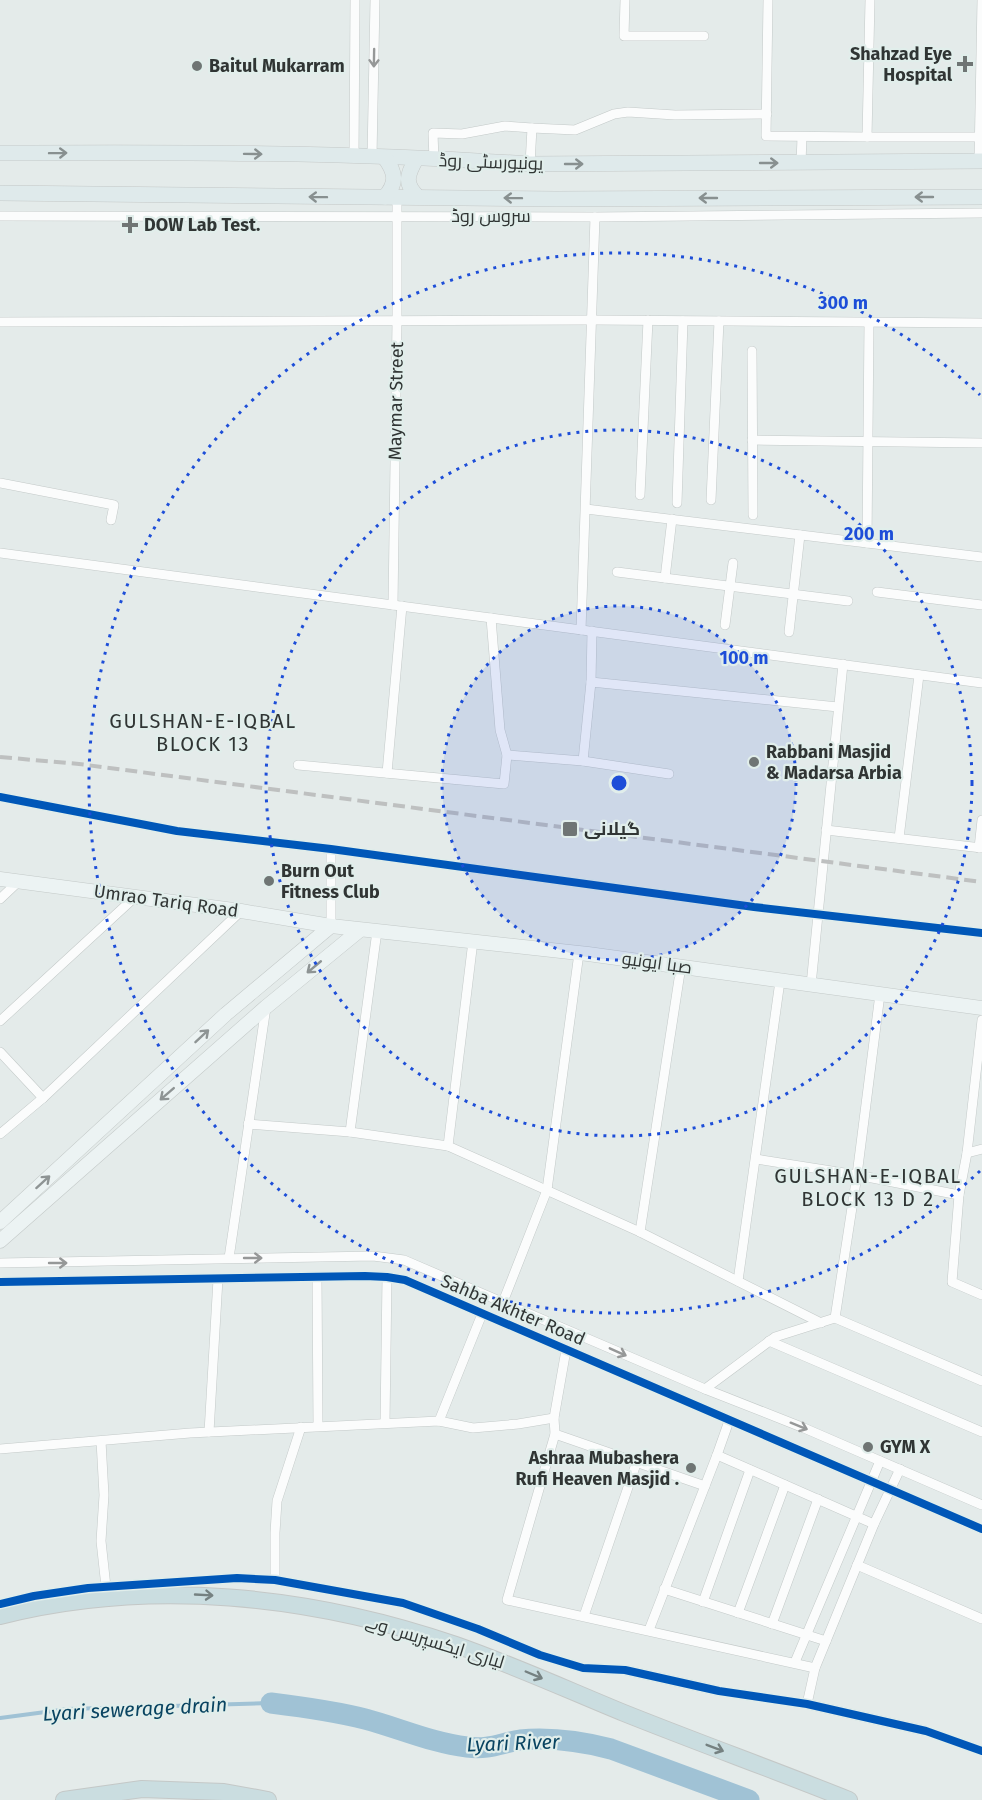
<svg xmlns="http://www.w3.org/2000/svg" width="982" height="1800" font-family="'Fira Sans',Cairo,sans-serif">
  <rect width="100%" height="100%" fill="#e4ebea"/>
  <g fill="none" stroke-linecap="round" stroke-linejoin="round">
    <polyline stroke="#a0c2d5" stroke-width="4" points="0,1718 68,1709 271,1703"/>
    <path stroke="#a0c2d5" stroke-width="21" d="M271 1703C303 1707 334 1711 365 1719 399 1728 432 1743 467 1747 489 1750 501 1743 520 1740 552 1737 580 1741 611 1749L749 1800"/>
    <g stroke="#c3c9c8" stroke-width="10">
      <g id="street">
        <polyline points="625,0 624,36 704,36"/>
        <polyline points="768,0 766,136 867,137"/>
        <polyline points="870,0 867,137 982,137"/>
        <polyline points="354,157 355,0"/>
        <polyline points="372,157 375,0"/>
        <polyline points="434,160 433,133 462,134 505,126 532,128"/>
        <polyline points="979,161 982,0"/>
        <polyline points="801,163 802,137"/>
        <polyline points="530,164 532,128 575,130 614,114 628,112 675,115 767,114"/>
        <polyline points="0,216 595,217 982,213"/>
        <polyline points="0,322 593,320 982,323"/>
        <polyline points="752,351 753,515"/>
        <polyline points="752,440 982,443"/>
        <polyline points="0,483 114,505 111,520"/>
        <polyline points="640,495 648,320"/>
        <polyline points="711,500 719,321"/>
        <polyline points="677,503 683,321"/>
        <polyline points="586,509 982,557"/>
        <polyline points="867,543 869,322"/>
        <polyline points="0,553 982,683"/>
        <polyline points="617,572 848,601"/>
        <polyline points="665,578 672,519"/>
        <polyline points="877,592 982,605"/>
        <polyline points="393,605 397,321 397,198"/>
        <polyline points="725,625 733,563"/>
        <polyline points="581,630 595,217"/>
        <polyline points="789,632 800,535"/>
        <polyline points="591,682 838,707"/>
        <polyline points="507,755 583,761 669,774"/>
        <polyline points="583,761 591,682 592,631"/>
        <polyline points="298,765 504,784 507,755 500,730 491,618"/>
        <polyline points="387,773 402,606"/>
        <polyline points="0,797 177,831 331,849 754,907 982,933"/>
        <polyline points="826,830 982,848"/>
        <polyline points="899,838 919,675"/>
        <polyline points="979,848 982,820"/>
        <polyline points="0,899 19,881"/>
        <polyline points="331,926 331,849"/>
        <polyline points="811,985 843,664"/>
        <polyline points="982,1020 967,1153 959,1195 952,1282 982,1295"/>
        <polyline points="0,1021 135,897"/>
        <polyline points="0,1052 43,1098"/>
        <polyline points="248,1124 350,1132 448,1146 640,1232 821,1323"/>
        <polyline points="350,1132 377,931"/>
        <polyline points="0,1134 43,1098 241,911"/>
        <polyline points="448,1146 473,941"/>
        <polyline points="967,1153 982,1149"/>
        <polyline points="756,1159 857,1175 959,1195"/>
        <polyline points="640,1232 681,966"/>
        <polyline points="229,1258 266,1007"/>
        <polyline points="0,1263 373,1256 404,1260 705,1389 804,1428 982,1505"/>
        <polyline points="317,1277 318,1426"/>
        <polyline points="738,1281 780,981"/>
        <polyline points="0,1282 365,1276 387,1277 405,1280 982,1529"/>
        <polyline points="503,1302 547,1190 579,953"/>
        <polyline points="835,1318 982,1381"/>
        <polyline points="769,1341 982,1432"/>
        <polyline points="566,1350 554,1418 555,1434 507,1600 815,1668"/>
        <polyline points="705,1389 775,1337 835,1318 857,1175 880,994"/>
        <polyline points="439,1421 482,1314"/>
        <polyline points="729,1421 717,1455 874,1524"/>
        <polyline points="385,1423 387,1277"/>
        <polyline points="209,1432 218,1279"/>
        <polyline points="555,1434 705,1486"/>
        <polyline points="101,1441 104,1495 101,1541 106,1587"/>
        <polyline points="0,1449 190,1433 439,1421 473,1428 518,1424 554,1418"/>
        <polyline points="857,1565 982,1619"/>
        <polyline points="275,1580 275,1533 277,1501 301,1427"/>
        <polyline points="664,1589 826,1641"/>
        <polyline points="703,1602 750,1470"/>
        <polyline points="0,1604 34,1596 88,1588 237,1578 275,1580 403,1603 478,1629 540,1655 583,1668 625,1670 719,1691 807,1704 926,1731 982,1751"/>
        <polyline points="738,1613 785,1485"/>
        <polyline points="584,1616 637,1461"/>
        <polyline points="772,1624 818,1499"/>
        <polyline points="649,1630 717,1455"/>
        <polyline points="795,1662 880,1461"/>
        <polyline points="807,1704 815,1668 874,1524 900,1469"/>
      </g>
    </g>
    <g stroke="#c3c9c8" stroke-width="15">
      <g id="secondary">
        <polyline points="0,879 241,911 331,926 588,954 982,1008"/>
        <polyline points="0,1222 226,1014 331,926"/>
        <polyline points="0,1241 266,1007 360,930"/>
      </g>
    </g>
    <g stroke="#c4c8c7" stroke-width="16">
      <g id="primary">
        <path d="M0 153C177 152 354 152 530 164L982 161"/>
        <path d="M416 159C407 175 404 184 418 197"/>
        <polyline points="0,193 556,199 982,197"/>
        <path d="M385 197C397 183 396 173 385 158"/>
      </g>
    </g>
    <g stroke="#c4c8c7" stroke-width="18">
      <g id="highway">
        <path d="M0 1616C150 1578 310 1595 456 1645 513 1665 568 1690 624 1713 699 1743 774 1770 849 1800"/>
        <polyline points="64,1800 142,1789 224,1792 268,1800"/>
      </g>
    </g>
    <use href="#street" stroke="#fbfcfc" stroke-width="9"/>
    <use href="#secondary" stroke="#ecf3f3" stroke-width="14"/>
    <use href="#primary" stroke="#dfeaeb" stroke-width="15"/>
    <use href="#highway" stroke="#cadde0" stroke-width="16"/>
    <polyline stroke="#bec0c0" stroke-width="4" stroke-dasharray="12 6" stroke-linecap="butt" points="0,757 79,764 982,882"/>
    <g stroke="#e1eeeb" stroke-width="11">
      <g id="cycleway">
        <polyline points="0,797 177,831 331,849 754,907 982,933"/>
        <polyline points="0,1282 365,1276 387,1277 405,1280 982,1529"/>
        <polyline points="0,1604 34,1596 88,1588 237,1578 275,1580 403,1603 478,1629 540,1655 583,1668 625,1670 719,1691 807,1704 926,1731 982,1751"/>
      </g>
    </g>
    <use href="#cycleway" stroke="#0057b8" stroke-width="8"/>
  </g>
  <defs><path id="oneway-shaft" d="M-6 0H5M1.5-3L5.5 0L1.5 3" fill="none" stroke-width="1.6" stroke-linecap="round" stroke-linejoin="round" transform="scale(1.5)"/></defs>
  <g stroke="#969898">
    <use href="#oneway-shaft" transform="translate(374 58) rotate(91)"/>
    <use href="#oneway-shaft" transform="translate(253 1258)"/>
    <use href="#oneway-shaft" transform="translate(58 1263)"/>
    <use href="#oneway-shaft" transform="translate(618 1352) rotate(24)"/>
    <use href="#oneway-shaft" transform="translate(799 1426) rotate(22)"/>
  </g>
  <g stroke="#889090">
    <use href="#oneway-shaft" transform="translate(58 153) rotate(-1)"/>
    <use href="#oneway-shaft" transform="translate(253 154) rotate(1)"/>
    <use href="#oneway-shaft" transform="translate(769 163)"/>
    <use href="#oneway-shaft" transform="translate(574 164)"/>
    <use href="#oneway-shaft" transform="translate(318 197) rotate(-179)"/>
    <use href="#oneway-shaft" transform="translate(924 197) rotate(180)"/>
    <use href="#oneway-shaft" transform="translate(513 198) rotate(-179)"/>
    <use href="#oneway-shaft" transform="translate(708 198) rotate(180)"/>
  </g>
  <g stroke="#8e9494">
    <use href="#oneway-shaft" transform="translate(314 967) rotate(140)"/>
    <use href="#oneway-shaft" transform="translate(202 1036) rotate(-43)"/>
    <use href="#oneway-shaft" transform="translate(167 1094) rotate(139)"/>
    <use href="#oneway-shaft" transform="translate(43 1182) rotate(-42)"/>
  </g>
  <g stroke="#758181">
    <use href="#oneway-shaft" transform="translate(204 1595) rotate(3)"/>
    <use href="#oneway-shaft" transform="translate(534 1675) rotate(23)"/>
    <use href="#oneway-shaft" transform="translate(715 1748) rotate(21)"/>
  </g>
  <circle cx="619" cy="783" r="177" fill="#1d4ed8" fill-opacity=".12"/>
  <g fill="none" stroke="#1d4ed8" stroke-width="3" stroke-dasharray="3 6">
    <circle cx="619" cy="783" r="177"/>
    <circle cx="619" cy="783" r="353"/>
    <path d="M980 1171A530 530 0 1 1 980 395"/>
  </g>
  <g fill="#6f7574" stroke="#e1eeeb" stroke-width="2">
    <path d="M962 55h6v6h6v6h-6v6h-6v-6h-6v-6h6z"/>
    <circle cx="197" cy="66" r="6"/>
    <path d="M127 216h6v6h6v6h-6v6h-6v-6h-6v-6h6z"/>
    <circle cx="754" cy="762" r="6"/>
    <rect x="562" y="821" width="16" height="16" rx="3"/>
    <circle cx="269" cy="881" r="6"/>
    <circle cx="868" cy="1447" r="6"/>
    <circle cx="691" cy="1468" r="6"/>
  </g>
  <g text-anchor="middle" stroke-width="4.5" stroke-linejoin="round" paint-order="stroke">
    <g font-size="18" font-weight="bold" fill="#303534" stroke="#e1eeeb" text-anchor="start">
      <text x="952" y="60" text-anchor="end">Shahzad Eye<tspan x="952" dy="21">Hospital</tspan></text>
      <text x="209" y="72">Baitul Mukarram</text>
      <text x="144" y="231">DOW Lab Test.</text>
      <text x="766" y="758">Rabbani Masjid<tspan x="766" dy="21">&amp; Madarsa Arbia</tspan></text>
      <text x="584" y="835">گیلانی</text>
      <text x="281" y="877">Burn Out<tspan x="281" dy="21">Fitness Club</tspan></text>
      <text x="880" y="1453">GYM X</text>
      <text x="679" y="1464" text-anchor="end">Ashraa Mubashera<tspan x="679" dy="21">Rufi Heaven Masjid .</tspan></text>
    </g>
    <g font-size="18" fill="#303534" stroke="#e1eeeb">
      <text transform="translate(491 162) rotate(2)" y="6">یونیورسٹی روڈ</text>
      <text x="491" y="222">سروس روڈ</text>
      <text transform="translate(396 401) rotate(-89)" y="6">Maymar Street</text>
      <text transform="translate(166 901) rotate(8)" y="6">Umrao Tariq Road</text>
      <text transform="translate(657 963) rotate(8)" y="6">صبا ایونیو</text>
      <text transform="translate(513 1310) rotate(23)" y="6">Sahba Akhter Road</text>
      <text transform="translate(435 1642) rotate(17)" y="6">لیاری ایکسپریس وے</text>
    </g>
    <g font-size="20" letter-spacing="1.5" fill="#303534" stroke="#e1eeeb">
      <text x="203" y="728">GULSHAN-E-IQBAL<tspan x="203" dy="23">BLOCK 13</tspan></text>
      <text x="868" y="1183">GULSHAN-E-IQBAL<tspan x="868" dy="23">BLOCK 13 D 2</tspan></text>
    </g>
    <g font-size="20" font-style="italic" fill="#094461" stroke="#e1eeeb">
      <text transform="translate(135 1709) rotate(-3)" y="7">Lyari sewerage drain</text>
      <text transform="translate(513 1743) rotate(-2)" y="7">Lyari River</text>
    </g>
  </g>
  <circle cx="619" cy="783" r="9" fill="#1d4ed8" stroke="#e1eeeb" stroke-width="3"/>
  <g font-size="18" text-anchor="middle" font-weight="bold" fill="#1d4ed8" stroke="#e1eeeb" stroke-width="4.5" stroke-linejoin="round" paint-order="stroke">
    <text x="843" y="309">300 m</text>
    <text x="869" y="540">200 m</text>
    <text x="744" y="664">100 m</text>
  </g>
</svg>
